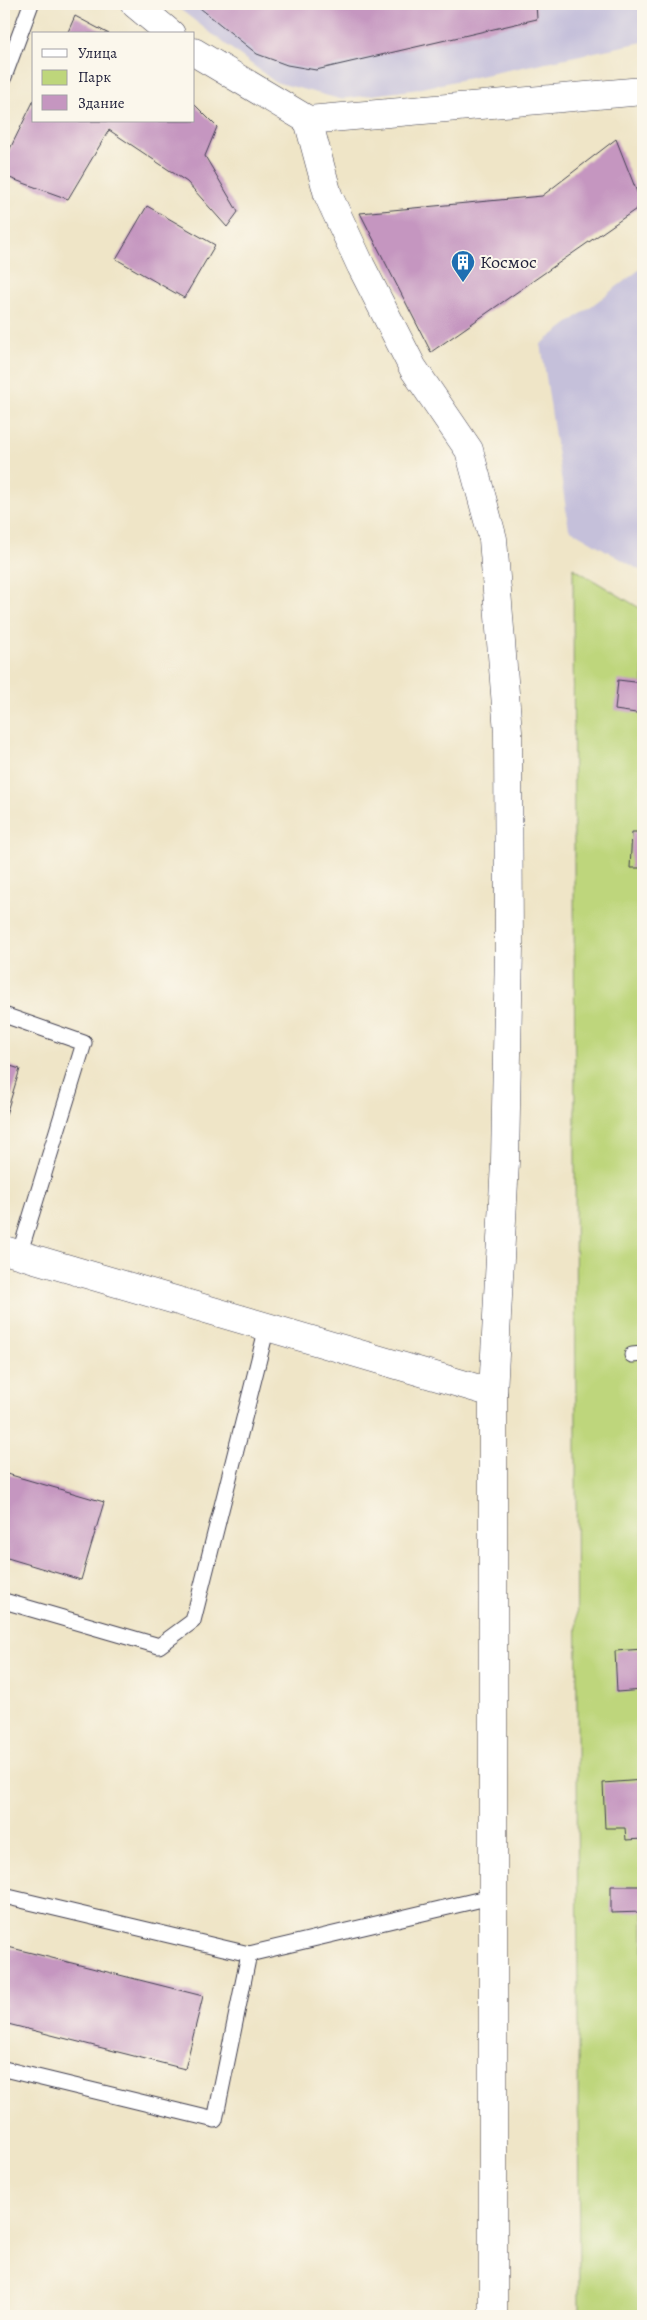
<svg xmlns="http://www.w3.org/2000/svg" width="647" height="2320" font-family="Alegreya,serif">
  <rect width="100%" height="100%" fill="#fbf7ec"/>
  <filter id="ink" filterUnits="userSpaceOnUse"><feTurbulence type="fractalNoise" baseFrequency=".02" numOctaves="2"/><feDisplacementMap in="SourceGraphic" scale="10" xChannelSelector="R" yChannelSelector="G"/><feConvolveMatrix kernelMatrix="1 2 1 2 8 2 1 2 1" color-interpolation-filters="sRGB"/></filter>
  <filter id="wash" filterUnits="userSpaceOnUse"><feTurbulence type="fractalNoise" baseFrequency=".0096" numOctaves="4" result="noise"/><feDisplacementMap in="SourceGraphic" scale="20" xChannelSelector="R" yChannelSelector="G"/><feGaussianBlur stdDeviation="1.12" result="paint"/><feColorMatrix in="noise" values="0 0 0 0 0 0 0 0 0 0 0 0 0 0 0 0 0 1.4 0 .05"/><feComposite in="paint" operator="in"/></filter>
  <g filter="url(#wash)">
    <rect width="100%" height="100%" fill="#efe5c7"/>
    <g fill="#c5c0da">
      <polygon points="173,4 643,4 643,42 412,90 340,99 275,82"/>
      <polygon points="643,267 643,572 569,529 541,344"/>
    </g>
    <polygon fill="#bed67b" stroke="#707c5b" points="573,568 643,610 643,2316 579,2316"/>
    <g id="blocks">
      <g fill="#c596c0">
        <polygon points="195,4 311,4 314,6 336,4 536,4 537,19 316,70 287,65 257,54"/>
        <polygon points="75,16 109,34 67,34"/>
        <polygon points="34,100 34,121 194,121 194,104 217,127 205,156 238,212 227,227 187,182 109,130 68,199 4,176 4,161"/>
        <polygon points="616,139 642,205 431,352 360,213 542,196"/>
        <polygon points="147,206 215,245 184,298 116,259"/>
        <polygon points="618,680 643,683 643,714 615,710"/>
        <polygon points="632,832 643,832 643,868 630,868"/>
        <polygon points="4,1064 20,1069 4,1121"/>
        <polygon points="4,1473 104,1502 81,1580 4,1557"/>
        <polygon points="643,1649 643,1690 617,1692 615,1651"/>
        <polygon points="643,1780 643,1839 626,1840 625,1828 605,1828 603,1783"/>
        <polygon points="611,1886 643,1886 643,1912 611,1913"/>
        <polygon points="4,1946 203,1996 185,2069 4,2023"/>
      </g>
    </g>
  </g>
  <g filter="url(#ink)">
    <use href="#blocks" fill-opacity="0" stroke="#413f50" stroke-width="1"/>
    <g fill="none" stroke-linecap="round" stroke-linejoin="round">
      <g stroke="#413f50" stroke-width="17">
        <g id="lane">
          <polyline points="4,77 31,4"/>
          <polyline points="4,1015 84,1043 19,1255"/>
          <polyline points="632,1355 643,1354"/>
          <polyline points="4,1601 159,1646 193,1621 267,1327"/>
          <polyline points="4,1896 249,1954 495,1896"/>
          <polyline points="4,2069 215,2120 249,1954"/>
        </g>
      </g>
      <g stroke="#413f50" stroke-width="29">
        <g id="street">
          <polyline points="135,4 171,34"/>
          <polyline points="194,52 308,120 643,91"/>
          <polyline points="308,120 328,195 361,266 413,368 469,450 493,539 508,732 509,947 505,1162 493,1393 493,2316"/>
          <polyline points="4,1250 493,1393"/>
        </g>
      </g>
      <use href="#lane" stroke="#fff" stroke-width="15"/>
      <use href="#street" stroke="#fff" stroke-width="28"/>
    </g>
  </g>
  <defs>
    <g id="building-pin" transform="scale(1.25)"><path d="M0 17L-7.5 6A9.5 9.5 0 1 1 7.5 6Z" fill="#1f6fb2" stroke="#fbf7ec"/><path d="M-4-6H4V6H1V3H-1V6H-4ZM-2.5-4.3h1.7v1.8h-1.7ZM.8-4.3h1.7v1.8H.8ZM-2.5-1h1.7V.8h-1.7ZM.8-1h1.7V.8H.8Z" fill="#fff"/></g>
  </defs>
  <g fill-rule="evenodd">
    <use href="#building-pin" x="463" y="262"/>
  </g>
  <g text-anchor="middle" stroke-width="4" stroke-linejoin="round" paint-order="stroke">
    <g font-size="18" fill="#22223b" stroke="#fbf7ec" text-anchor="start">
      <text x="480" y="268">Космос</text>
    </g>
  </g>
  <rect width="647" height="2320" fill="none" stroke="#fbf7ec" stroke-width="20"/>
  <rect x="32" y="32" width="162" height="90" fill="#fbf7ec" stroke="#a4a2a5"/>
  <rect x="42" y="49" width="25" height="8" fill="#ffffff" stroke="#a4a2a5"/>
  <text x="78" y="58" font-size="15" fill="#22223b">Улица</text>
  <rect x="42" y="70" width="25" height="15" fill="#bed67b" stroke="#a4a2a5"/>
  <text x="78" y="82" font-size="15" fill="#22223b">Парк</text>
  <rect x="42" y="95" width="25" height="15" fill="#c596c0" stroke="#a4a2a5"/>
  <text x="78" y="108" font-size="15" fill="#22223b">Здание</text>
</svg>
